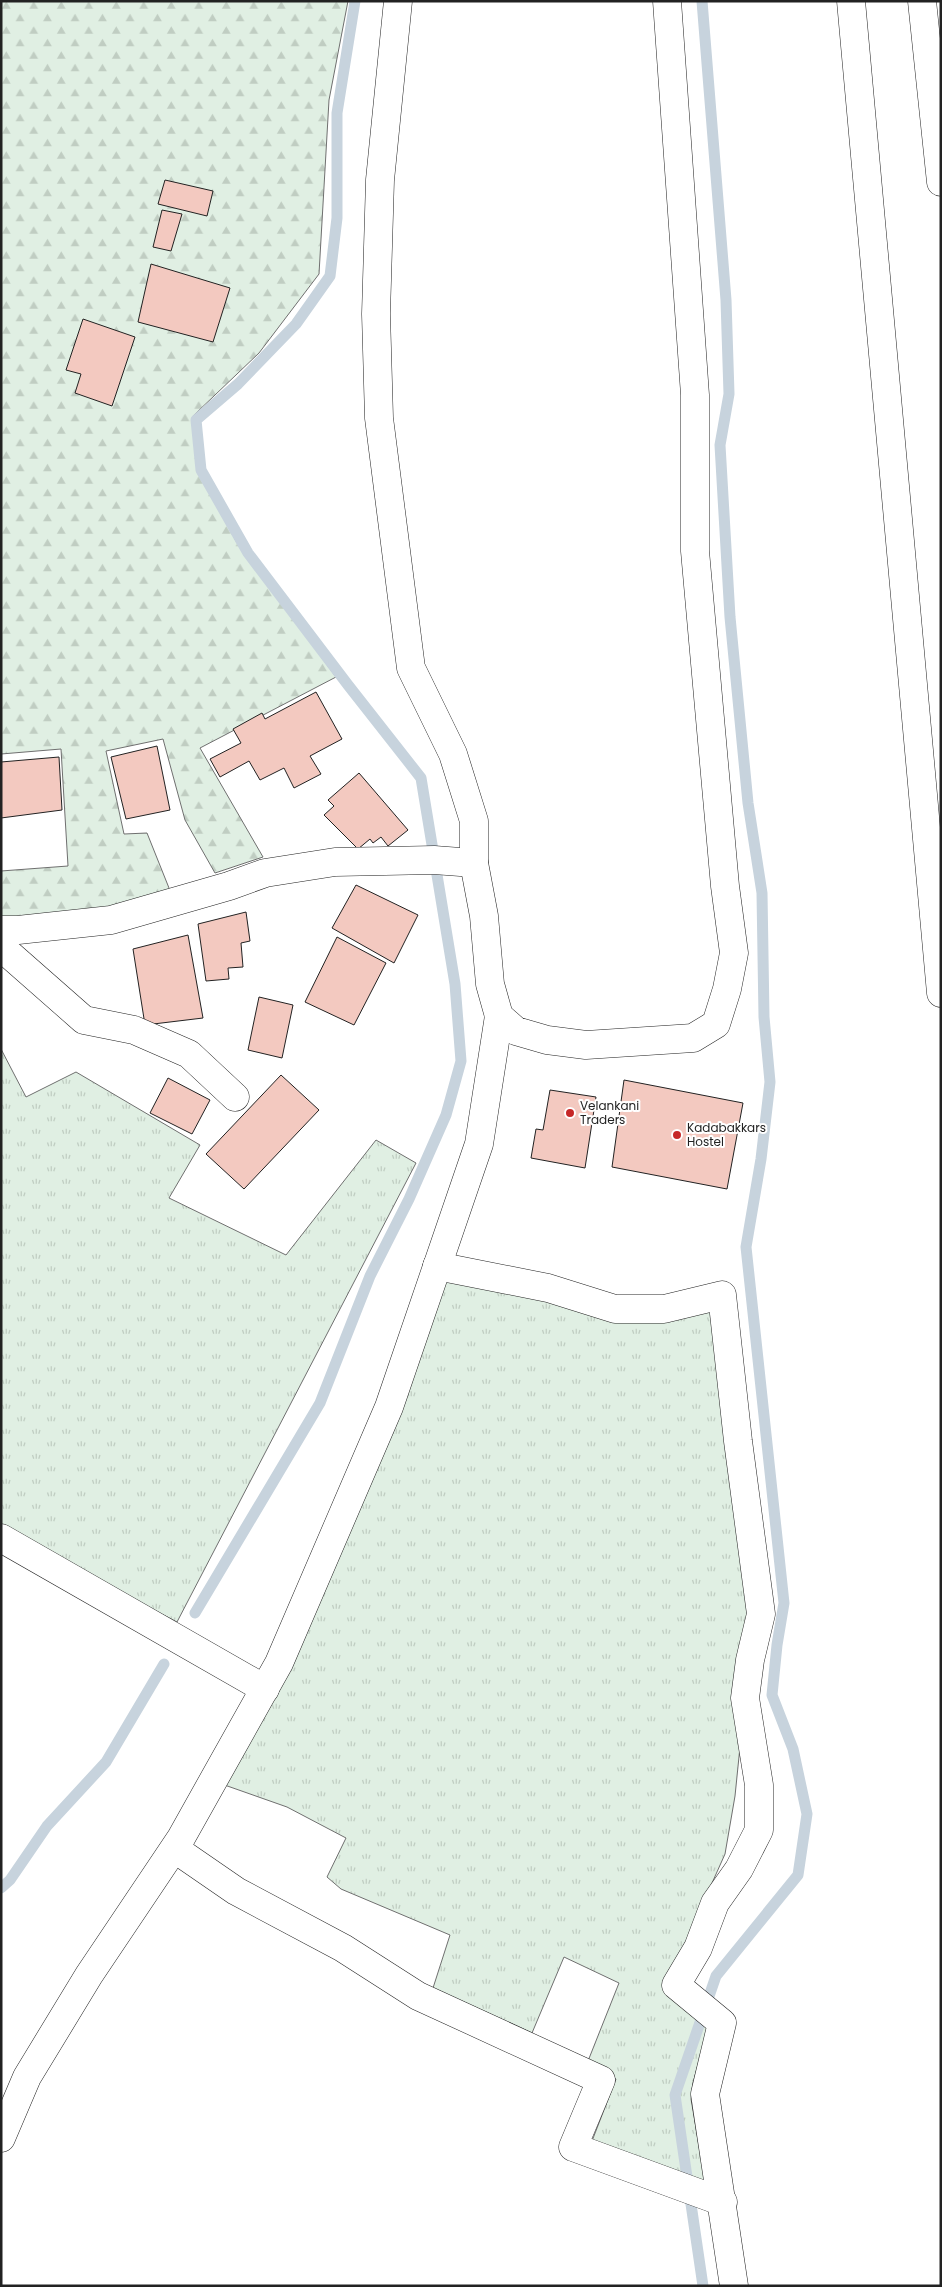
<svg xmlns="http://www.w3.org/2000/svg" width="942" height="2287" font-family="Poppins,sans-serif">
  <defs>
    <pattern id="grass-tufts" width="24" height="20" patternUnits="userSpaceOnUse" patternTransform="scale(1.25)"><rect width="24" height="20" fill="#e0efe3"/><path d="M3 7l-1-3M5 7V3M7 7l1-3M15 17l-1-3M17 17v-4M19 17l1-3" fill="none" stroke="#c0cdc2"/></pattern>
    <pattern id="forest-firs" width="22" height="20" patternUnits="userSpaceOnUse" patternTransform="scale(1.25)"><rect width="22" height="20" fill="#e0efe3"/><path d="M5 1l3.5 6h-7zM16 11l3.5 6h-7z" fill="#c0cdc2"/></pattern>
  </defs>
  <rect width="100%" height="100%" fill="#fff"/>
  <g fill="url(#grass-tufts)" stroke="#6f6f6f">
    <polygon points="1,1049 26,1097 76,1072 200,1145 169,1198 286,1255 376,1140 416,1163 177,1622 1,1530"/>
    <polygon points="439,1270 614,1311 720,1297 761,1614 745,1698 735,1796 725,1854 670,1977 708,2028 693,2083 691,2099 706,2187 592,2141 616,2079 588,2061 619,1983 564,1957 532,2033 433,1988 450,1935 341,1889 327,1877 346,1838 287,1807 216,1782"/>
  </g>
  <polygon fill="url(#forest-firs)" stroke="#6f6f6f" points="1,1 348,1 329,100 319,274 259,353 193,416 197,470 236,541 336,677 200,748 263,857 215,873 185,820 163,739 106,751 124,834 147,833 173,898 1,924 1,871 68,866 61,749 1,754"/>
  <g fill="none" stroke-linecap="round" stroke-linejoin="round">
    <g stroke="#c7d3dd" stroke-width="11">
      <polyline points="702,1 726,300 729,394 720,445 730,617 748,803 762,893 764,1017 770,1082 761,1159 746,1247 784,1603 777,1645 772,1695 793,1749 807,1814 798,1875 716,1976 675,2095 703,2286"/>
      <polyline points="195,1613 320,1403 370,1276 409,1199 446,1115 461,1061 455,984 421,778 348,685 248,553 201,470 196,420 238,384 296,324 330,276 337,218 337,113 355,1"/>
      <polyline points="1,1888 10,1880 47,1826 106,1762 164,1664"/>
    </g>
  </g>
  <g fill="#f3c9c0" stroke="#222">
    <polygon points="165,180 213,191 207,216 158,204"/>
    <polygon points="162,210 182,214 171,251 153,247"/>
    <polygon points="151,264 230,288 213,342 138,322"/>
    <polygon points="83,319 135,337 112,406 75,393 81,374 66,370"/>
    <polygon points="316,692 342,739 310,756 321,774 294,788 284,768 260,780 249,761 220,777 210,759 241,743 233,729 262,713 265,719"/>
    <polygon points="157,746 170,810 126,819 111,757"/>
    <polygon points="59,757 62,810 1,818 1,762"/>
    <polygon points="359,773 408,830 388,846 381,837 373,843 370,839 358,849 324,815 334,806 328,800"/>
    <polygon points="356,885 418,915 394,963 332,928"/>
    <polygon points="246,912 250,941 241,943 243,967 228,968 229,979 206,981 198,924"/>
    <polygon points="188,935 203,1018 145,1025 133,949"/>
    <polygon points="337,937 386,963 354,1025 305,1002"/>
    <polygon points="259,997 293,1005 282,1058 248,1050"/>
    <polygon points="281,1075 319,1110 244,1189 206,1154"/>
    <polygon points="168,1078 210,1100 192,1134 150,1113"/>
    <polygon points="624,1080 743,1103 727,1189 612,1167"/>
    <polygon points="550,1090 596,1097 585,1168 531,1158 536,1129 543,1130"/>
  </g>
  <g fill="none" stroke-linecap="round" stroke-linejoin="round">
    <g stroke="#222" stroke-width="29">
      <g id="street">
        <polyline points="398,1 380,180 376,314 379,418 411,668 453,754 474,821 474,863 484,916 490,984 499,1016 516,1031 547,1040 586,1045 693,1038 716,1024 727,989 734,953 725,886 695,551 695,395 667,1"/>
        <polyline points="1,930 18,930 111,920 229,886 265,873 335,862 434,860 474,863"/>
        <polyline points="1,947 84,1020 134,1030 189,1054 235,1097"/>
        <polyline points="437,1266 548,1288 615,1309 664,1309 722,1295 738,1441 761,1614 750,1660 745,1698 759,1785 759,1830 739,1869 715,1903 698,1948 676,1985 722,2023 705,2094 734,2286"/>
        <polyline points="1,1538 265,1689"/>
        <polyline points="175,1849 236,1891 343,1948 418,1996 601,2080 573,2147 723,2202"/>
        <polyline points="1,2138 27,2077 89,1975 181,1838 279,1663 389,1407 479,1144 499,1016"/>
      </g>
    </g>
    <g stroke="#222" stroke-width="29">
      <g id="highway">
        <polyline points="851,1 941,993"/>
        <polyline points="922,1 941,182"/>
      </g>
    </g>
    <use href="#street" stroke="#fff" stroke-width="28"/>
    <use href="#highway" stroke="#fff" stroke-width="28"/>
  </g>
  <g fill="#c62828" stroke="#fff" stroke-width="2">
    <circle cx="570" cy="1113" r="5"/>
    <circle cx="677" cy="1135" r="5"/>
  </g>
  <g text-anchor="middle" stroke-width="4" stroke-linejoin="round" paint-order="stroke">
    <g font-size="12" fill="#222" stroke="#fff" text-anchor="start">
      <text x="580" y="1110">Velankani<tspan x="580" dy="14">Traders</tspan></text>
      <text x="687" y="1132">Kadabakkars<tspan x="687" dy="14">Hostel</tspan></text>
    </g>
  </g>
  <rect width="942" height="2287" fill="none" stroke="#222222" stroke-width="5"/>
</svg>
